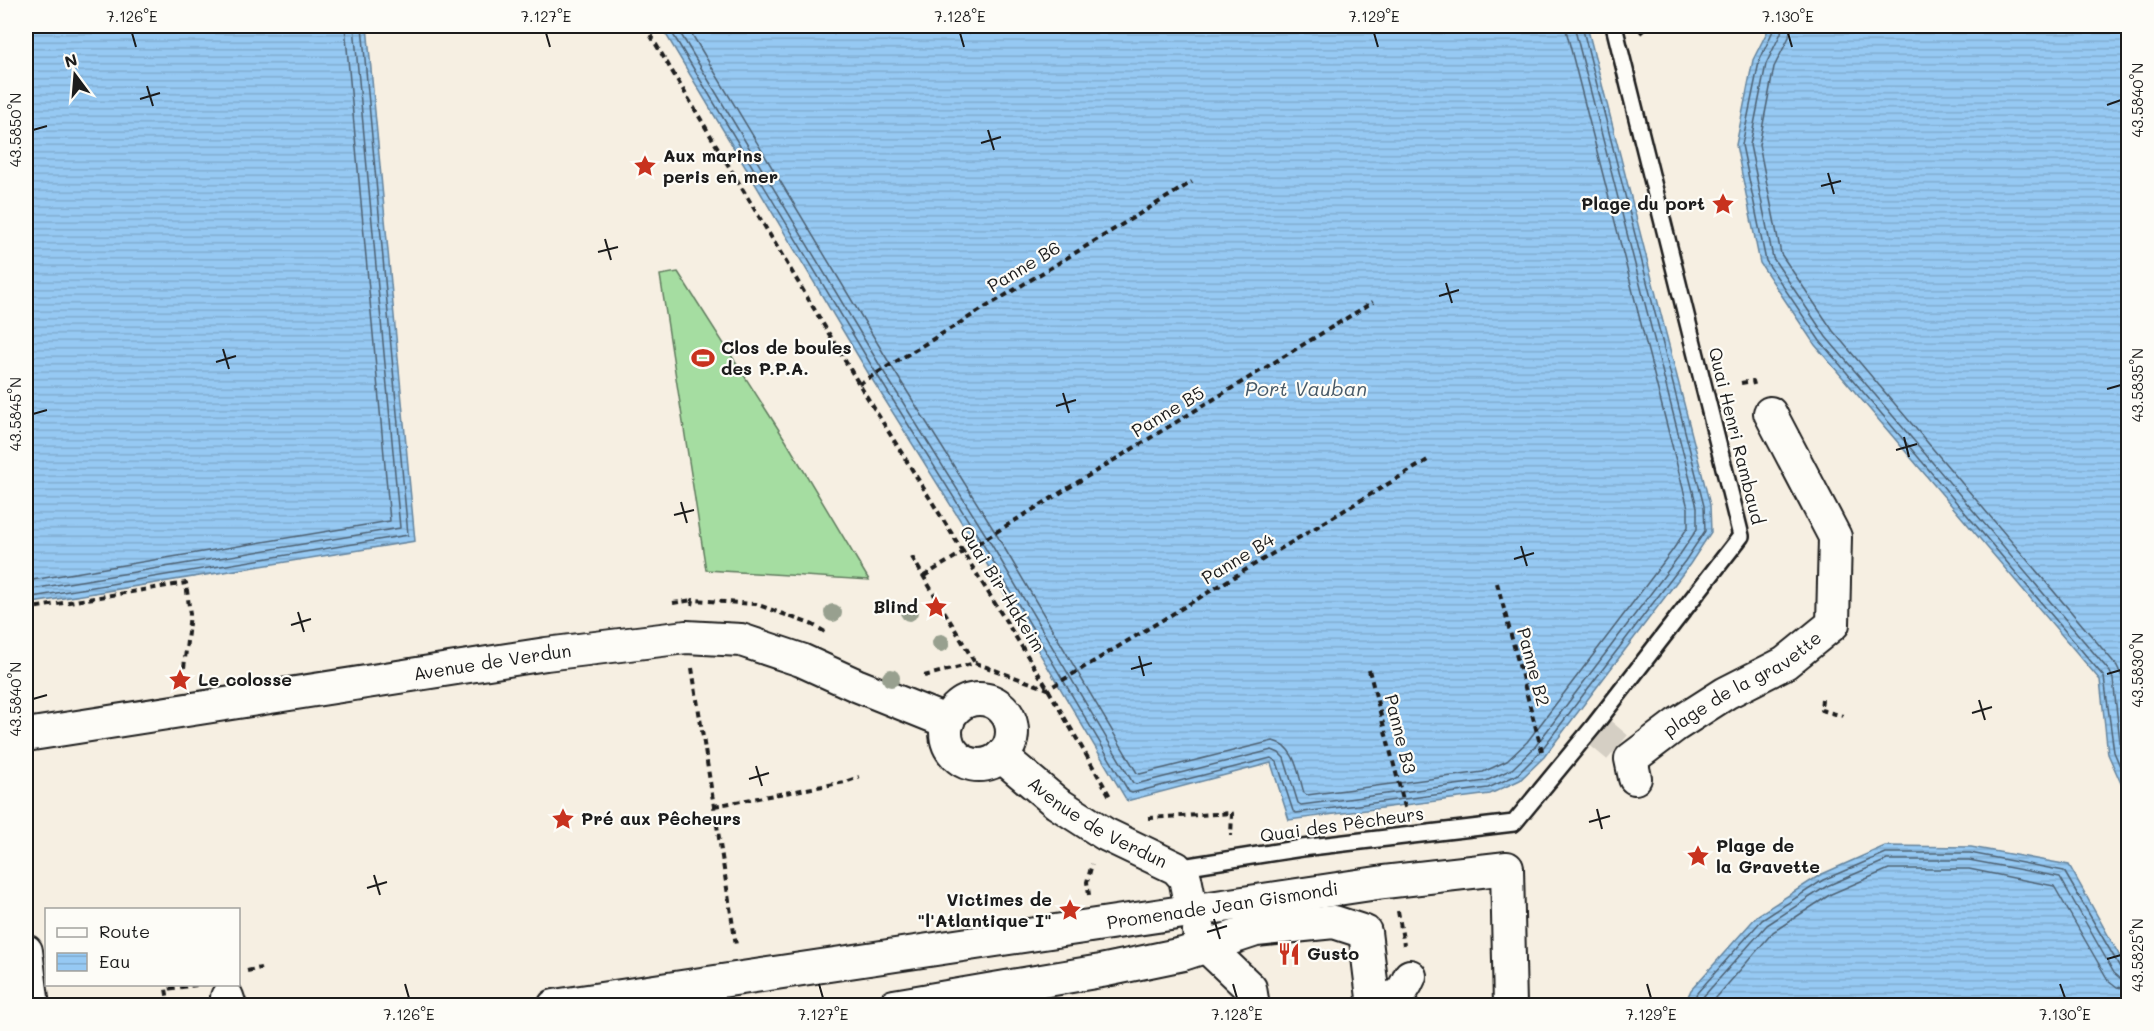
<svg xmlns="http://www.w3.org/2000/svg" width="2154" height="1031" font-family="Mali,sans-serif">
  <defs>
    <pattern id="water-rules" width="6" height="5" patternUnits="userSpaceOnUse" patternTransform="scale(1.5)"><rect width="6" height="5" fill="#96c9f3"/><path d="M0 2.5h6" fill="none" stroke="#81acd0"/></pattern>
  </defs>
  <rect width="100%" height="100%" fill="#f6efe2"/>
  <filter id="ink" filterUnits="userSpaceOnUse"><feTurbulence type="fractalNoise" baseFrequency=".0167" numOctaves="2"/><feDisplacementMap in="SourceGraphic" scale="12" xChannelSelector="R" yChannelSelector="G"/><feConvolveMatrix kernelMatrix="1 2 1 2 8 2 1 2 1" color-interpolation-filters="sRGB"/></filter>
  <g filter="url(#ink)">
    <polygon fill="#a5dda1" stroke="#607c5e" stroke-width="1.5" points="678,272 786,441 869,580 706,570 660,275"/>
    <g fill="url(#water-rules)" stroke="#65849d" stroke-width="1.5">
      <polygon points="26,26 367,26 415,541 26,604"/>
      <polygon points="661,26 1587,26 1710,505 1711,532 1690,564 1544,757 1520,780 1490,794 1289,820 1271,763 1127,801 975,544 870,376"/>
      <polygon points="1770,26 2128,26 2128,799 2108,754 2100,680 1815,345 1760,263 1736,145 1753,60"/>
      <polygon points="1885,846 1971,847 2069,865 2128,971 2128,1005 1684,1005 1691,990 1758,915 1820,875"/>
    </g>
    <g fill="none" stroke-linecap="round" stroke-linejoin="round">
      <g stroke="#4d6172" stroke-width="1.5">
        <polyline points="668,26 876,373 981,541 1129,792 1132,793 1271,758 1277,762 1293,811 1296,813 1488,788 1517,775 1539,753 1685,561 1705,531 1704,506 1582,26"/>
        <polyline points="676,26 882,369 987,537 1133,783 1136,784 1272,750 1279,753 1284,758 1298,803 1301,805 1486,781 1512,769 1534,748 1679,556 1697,529 1697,507 1574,26"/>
        <path d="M687 26 890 364 995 532 1137 773 1140 774 1273 741C1296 746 1298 774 1304 793L1307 795 1483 772 1507 761 1527 742 1672 551 1688 527V508L1565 26"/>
        <polyline points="1775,26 1759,62 1742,145 1766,261 1820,341 2104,677 2114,752 2128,785"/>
        <polyline points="1782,26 1781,33 1766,64 1750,145 1773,258 1826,337 2110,672 2113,679 2121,750 2128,766"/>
        <polyline points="1791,26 1789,37 1774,67 1759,145 1781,254 1833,331 2117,666 2122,677 2128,735"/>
        <polyline points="26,581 390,521 345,26"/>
        <polyline points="26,590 400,528 354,26"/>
        <polyline points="26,598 408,535 362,26"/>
        <polyline points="1691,1006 1697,993 1762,920 1823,880 1886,853 1970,853 2064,871 2121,969 2128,973"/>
        <polyline points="1699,1006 1703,997 1767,925 1827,886 1887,860 1969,860 2060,877 2114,973 2121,979 2128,980"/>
        <polyline points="1709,1006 1773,932 1831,894 1889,869 1969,869 2054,886 2108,980 2117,987 2128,989"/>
      </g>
      <polyline stroke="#d5cfc4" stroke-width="32" stroke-dasharray="32 16" stroke-linecap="butt" points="1593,727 1631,759"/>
      <g stroke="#1c1c1c" stroke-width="20">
        <polyline id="lane" points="1176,868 1302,848 1514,823 1593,727 1741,536 1614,26"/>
      </g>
      <g stroke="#1c1c1c" stroke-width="36">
        <g id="street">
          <circle cx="979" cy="732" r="33"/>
          <path id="s1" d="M26 735 546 654 686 637 741 640 801 660 856 685 948 722"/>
          <path id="s2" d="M1001 756 1057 803 1105 834 1176 868 1185 878 1188 893"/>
          <path id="s3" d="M1635 778 1631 759 1676 725 1726 693 1785 663 1833 624 1835 537 1770 413"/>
          <polyline points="1199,931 1206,946 1250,988 1253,1006"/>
          <polyline points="26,951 33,1006"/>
          <polyline points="227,997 230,1006"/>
          <path d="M1375 1002C1397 997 1401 997 1410 976"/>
          <path id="s4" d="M554 1006 1384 882 1507 868 1510 1006"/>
          <polyline points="894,1006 1101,971 1183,954 1256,930 1334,922 1365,932 1374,1006"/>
        </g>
      </g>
      <g stroke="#1c1c1c" stroke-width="4" stroke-dasharray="6 4.5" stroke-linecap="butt">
        <polyline points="645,26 859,384 1048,689 1111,798"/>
        <polyline points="1640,33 1648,26"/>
        <polyline points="1741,383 1753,381 1754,385"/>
        <polyline points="859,384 1192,182"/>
        <polyline points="912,557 975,663"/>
        <polyline points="924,576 1373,302"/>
        <polyline points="1497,583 1542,751"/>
        <polyline points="673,603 693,600"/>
        <polyline points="692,605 693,600 756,604 813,625 827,633"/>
        <polyline points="26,609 186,583 190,614 183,677"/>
        <polyline points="692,668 736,945"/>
        <polyline points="1369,670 1406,811"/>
        <polyline points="924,676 975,663 1048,689 1431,458"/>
        <polyline points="1822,699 1821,710 1843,716"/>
        <polyline points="714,806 845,782 859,777"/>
        <polyline points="1148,818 1232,813 1231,836"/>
        <polyline points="1089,895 1087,882 1092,864"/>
        <polyline points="1398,911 1404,945"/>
        <polyline points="247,971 261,968"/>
        <polyline points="169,1006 166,989 197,985"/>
      </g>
      <use href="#lane" stroke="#fdfcf7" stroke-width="15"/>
      <use href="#street" stroke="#fdfcf7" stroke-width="32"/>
    </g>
    <g fill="#98a08f">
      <circle cx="909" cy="612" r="9"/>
      <circle cx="833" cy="613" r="9"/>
      <circle cx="941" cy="643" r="9"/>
      <circle cx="891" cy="678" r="9"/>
    </g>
  </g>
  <path fill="none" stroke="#1c1c1c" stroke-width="2" d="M132 33 136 47M546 33 550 47M960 33 964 47M1374 33 1378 47M1788 33 1792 47M147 86 153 106M140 99 160 93M2107 105 2121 100M33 130 47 126M988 130 994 150M981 143 1001 137M1828 173 1834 194M1821 186 1841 181M605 239 611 260M598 252 618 247M1446 283 1452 303M1439 296 1459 290M223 349 229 369M216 362 236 356M2107 389 2121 385M1063 393 1069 413M1056 406 1076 400M33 414 47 410M1904 437 1909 457M1896 450 1917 444M681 502 687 523M674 515 694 510M1521 546 1527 566M1514 559 1534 553M298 612 304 632M291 625 311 619M1139 656 1144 676M1131 669 1152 663M2107 674 2121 670M33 699 47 695M1979 700 1985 720M1972 713 1992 707M756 766 762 786M749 779 769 773M1597 809 1602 829M1589 822 1610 816M374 875 380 895M367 888 387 882M1214 919 1220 939M1207 932 1227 926M2107 959 2121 955M405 984 409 998M819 984 823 998M1233 984 1237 998M1647 984 1651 998M2060 984 2065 998"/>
  <defs>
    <g id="sight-bare" transform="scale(1.8)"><path d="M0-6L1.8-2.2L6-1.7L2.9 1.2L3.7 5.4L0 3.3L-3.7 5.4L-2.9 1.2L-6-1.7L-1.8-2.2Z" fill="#c8321e" stroke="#fdfcf7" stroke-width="2.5" paint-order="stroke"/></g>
    <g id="stadium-bare" transform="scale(1.8)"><path d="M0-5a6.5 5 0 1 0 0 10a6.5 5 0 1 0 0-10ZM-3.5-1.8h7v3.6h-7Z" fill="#c8321e" stroke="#fdfcf7" stroke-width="2.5" paint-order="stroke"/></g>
    <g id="restaurant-bare" transform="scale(1.8)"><path d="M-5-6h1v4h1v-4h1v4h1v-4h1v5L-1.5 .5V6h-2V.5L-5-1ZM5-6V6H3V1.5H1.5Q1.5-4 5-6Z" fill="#c8321e" stroke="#fdfcf7" stroke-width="2.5" paint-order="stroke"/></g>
  </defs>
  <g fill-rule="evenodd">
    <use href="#sight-bare" x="645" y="166"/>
    <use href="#sight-bare" x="1723" y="204"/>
    <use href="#stadium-bare" x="703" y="358"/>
    <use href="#sight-bare" x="936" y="607"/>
    <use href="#sight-bare" x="180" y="680"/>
    <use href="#sight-bare" x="563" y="819"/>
    <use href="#sight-bare" x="1698" y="856"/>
    <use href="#sight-bare" x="1070" y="910"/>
    <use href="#restaurant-bare" x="1289" y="954"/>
  </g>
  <g text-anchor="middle" stroke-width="4.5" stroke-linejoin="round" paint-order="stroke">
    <g font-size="18" font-weight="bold" fill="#1c1c1c" stroke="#fdfcf7" text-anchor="start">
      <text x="663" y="162">Aux marins<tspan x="663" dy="21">peris en mer</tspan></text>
      <text x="1705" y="210" text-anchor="end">Plage du port</text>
      <text x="721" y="354">Clos de boules<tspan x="721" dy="21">des P.P.A.</tspan></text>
      <text x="918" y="613" text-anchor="end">Blind</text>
      <text x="198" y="686">Le colosse</text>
      <text x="581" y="825">Pré aux Pêcheurs</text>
      <text x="1716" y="852">Plage de<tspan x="1716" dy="21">la Gravette</tspan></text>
      <text x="1052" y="906" text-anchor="end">Victimes de<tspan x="1052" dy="21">"l'Atlantique I"</tspan></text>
      <text x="1307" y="960">Gusto</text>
    </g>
    <g font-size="18" fill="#1c1c1c" stroke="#fdfcf7">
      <text transform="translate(1024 267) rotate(-31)" y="6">Panne B6</text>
      <text transform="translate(1168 412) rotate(-31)" y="6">Panne B5</text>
      <text transform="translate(1736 436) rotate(76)" y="6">Quai Henri Rambaud</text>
      <text transform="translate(1238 559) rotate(-31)" y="6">Panne B4</text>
      <text transform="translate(1002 589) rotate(58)" y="6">Quai Bir-Hakeim</text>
      <text dy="6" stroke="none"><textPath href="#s1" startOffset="472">Avenue de Verdun</textPath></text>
      <text transform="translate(1533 667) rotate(75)" y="6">Panne B2</text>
      <text dy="6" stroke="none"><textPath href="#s3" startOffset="154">plage de la gravette</textPath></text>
      <text transform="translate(1400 734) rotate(76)" y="6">Panne B3</text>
      <text dy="6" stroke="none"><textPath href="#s2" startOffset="118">Avenue de Verdun</textPath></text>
      <text transform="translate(1342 825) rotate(-8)" y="6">Quai des Pêcheurs</text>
      <text dy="6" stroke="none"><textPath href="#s4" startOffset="676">Promenade Jean Gismondi</textPath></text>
    </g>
    <g font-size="20" font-style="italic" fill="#475967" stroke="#fdfcf7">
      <text x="1306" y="396">Port Vauban</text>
    </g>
  </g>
  <rect width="2154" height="1031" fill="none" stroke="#fdfcf7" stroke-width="66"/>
  <rect x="45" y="908" width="195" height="78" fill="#fdfcf7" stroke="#a3a29f" stroke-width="1.5"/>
  <rect x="57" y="928" width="30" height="9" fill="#fdfcf7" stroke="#a3a29f" stroke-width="1.5"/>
  <text x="99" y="938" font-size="18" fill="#1c1c1c">Route</text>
  <rect x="57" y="953" width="30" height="18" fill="url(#water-rules)" stroke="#a3a29f" stroke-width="1.5"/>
  <text x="99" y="968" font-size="18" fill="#1c1c1c">Eau</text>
  <g transform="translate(75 75) rotate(344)" stroke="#fdfcf7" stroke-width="4.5" paint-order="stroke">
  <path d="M0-4.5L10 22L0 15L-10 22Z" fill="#1c1c1c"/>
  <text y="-9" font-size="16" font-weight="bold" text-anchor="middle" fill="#1c1c1c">N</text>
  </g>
  <rect x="33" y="33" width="2088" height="965" fill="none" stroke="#1c1c1c" stroke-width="2"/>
  <g font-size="15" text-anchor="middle" fill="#1c1c1c">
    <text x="132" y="22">7.126°E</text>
    <text x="546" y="22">7.127°E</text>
    <text x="960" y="22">7.128°E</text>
    <text x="1374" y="22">7.129°E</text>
    <text x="1788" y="22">7.130°E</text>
    <text transform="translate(2138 100) rotate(-90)" y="5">43.5840°N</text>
    <text transform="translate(16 130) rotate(-90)" y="5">43.5850°N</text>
    <text transform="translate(2138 385) rotate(-90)" y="5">43.5835°N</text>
    <text transform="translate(16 414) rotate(-90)" y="5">43.5845°N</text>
    <text transform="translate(2138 670) rotate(-90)" y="5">43.5830°N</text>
    <text transform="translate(16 699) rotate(-90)" y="5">43.5840°N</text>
    <text transform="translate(2138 955) rotate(-90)" y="5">43.5825°N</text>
    <text x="409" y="1020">7.126°E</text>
    <text x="823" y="1020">7.127°E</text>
    <text x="1237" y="1020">7.128°E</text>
    <text x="1651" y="1020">7.129°E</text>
    <text x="2065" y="1020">7.130°E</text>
  </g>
</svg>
